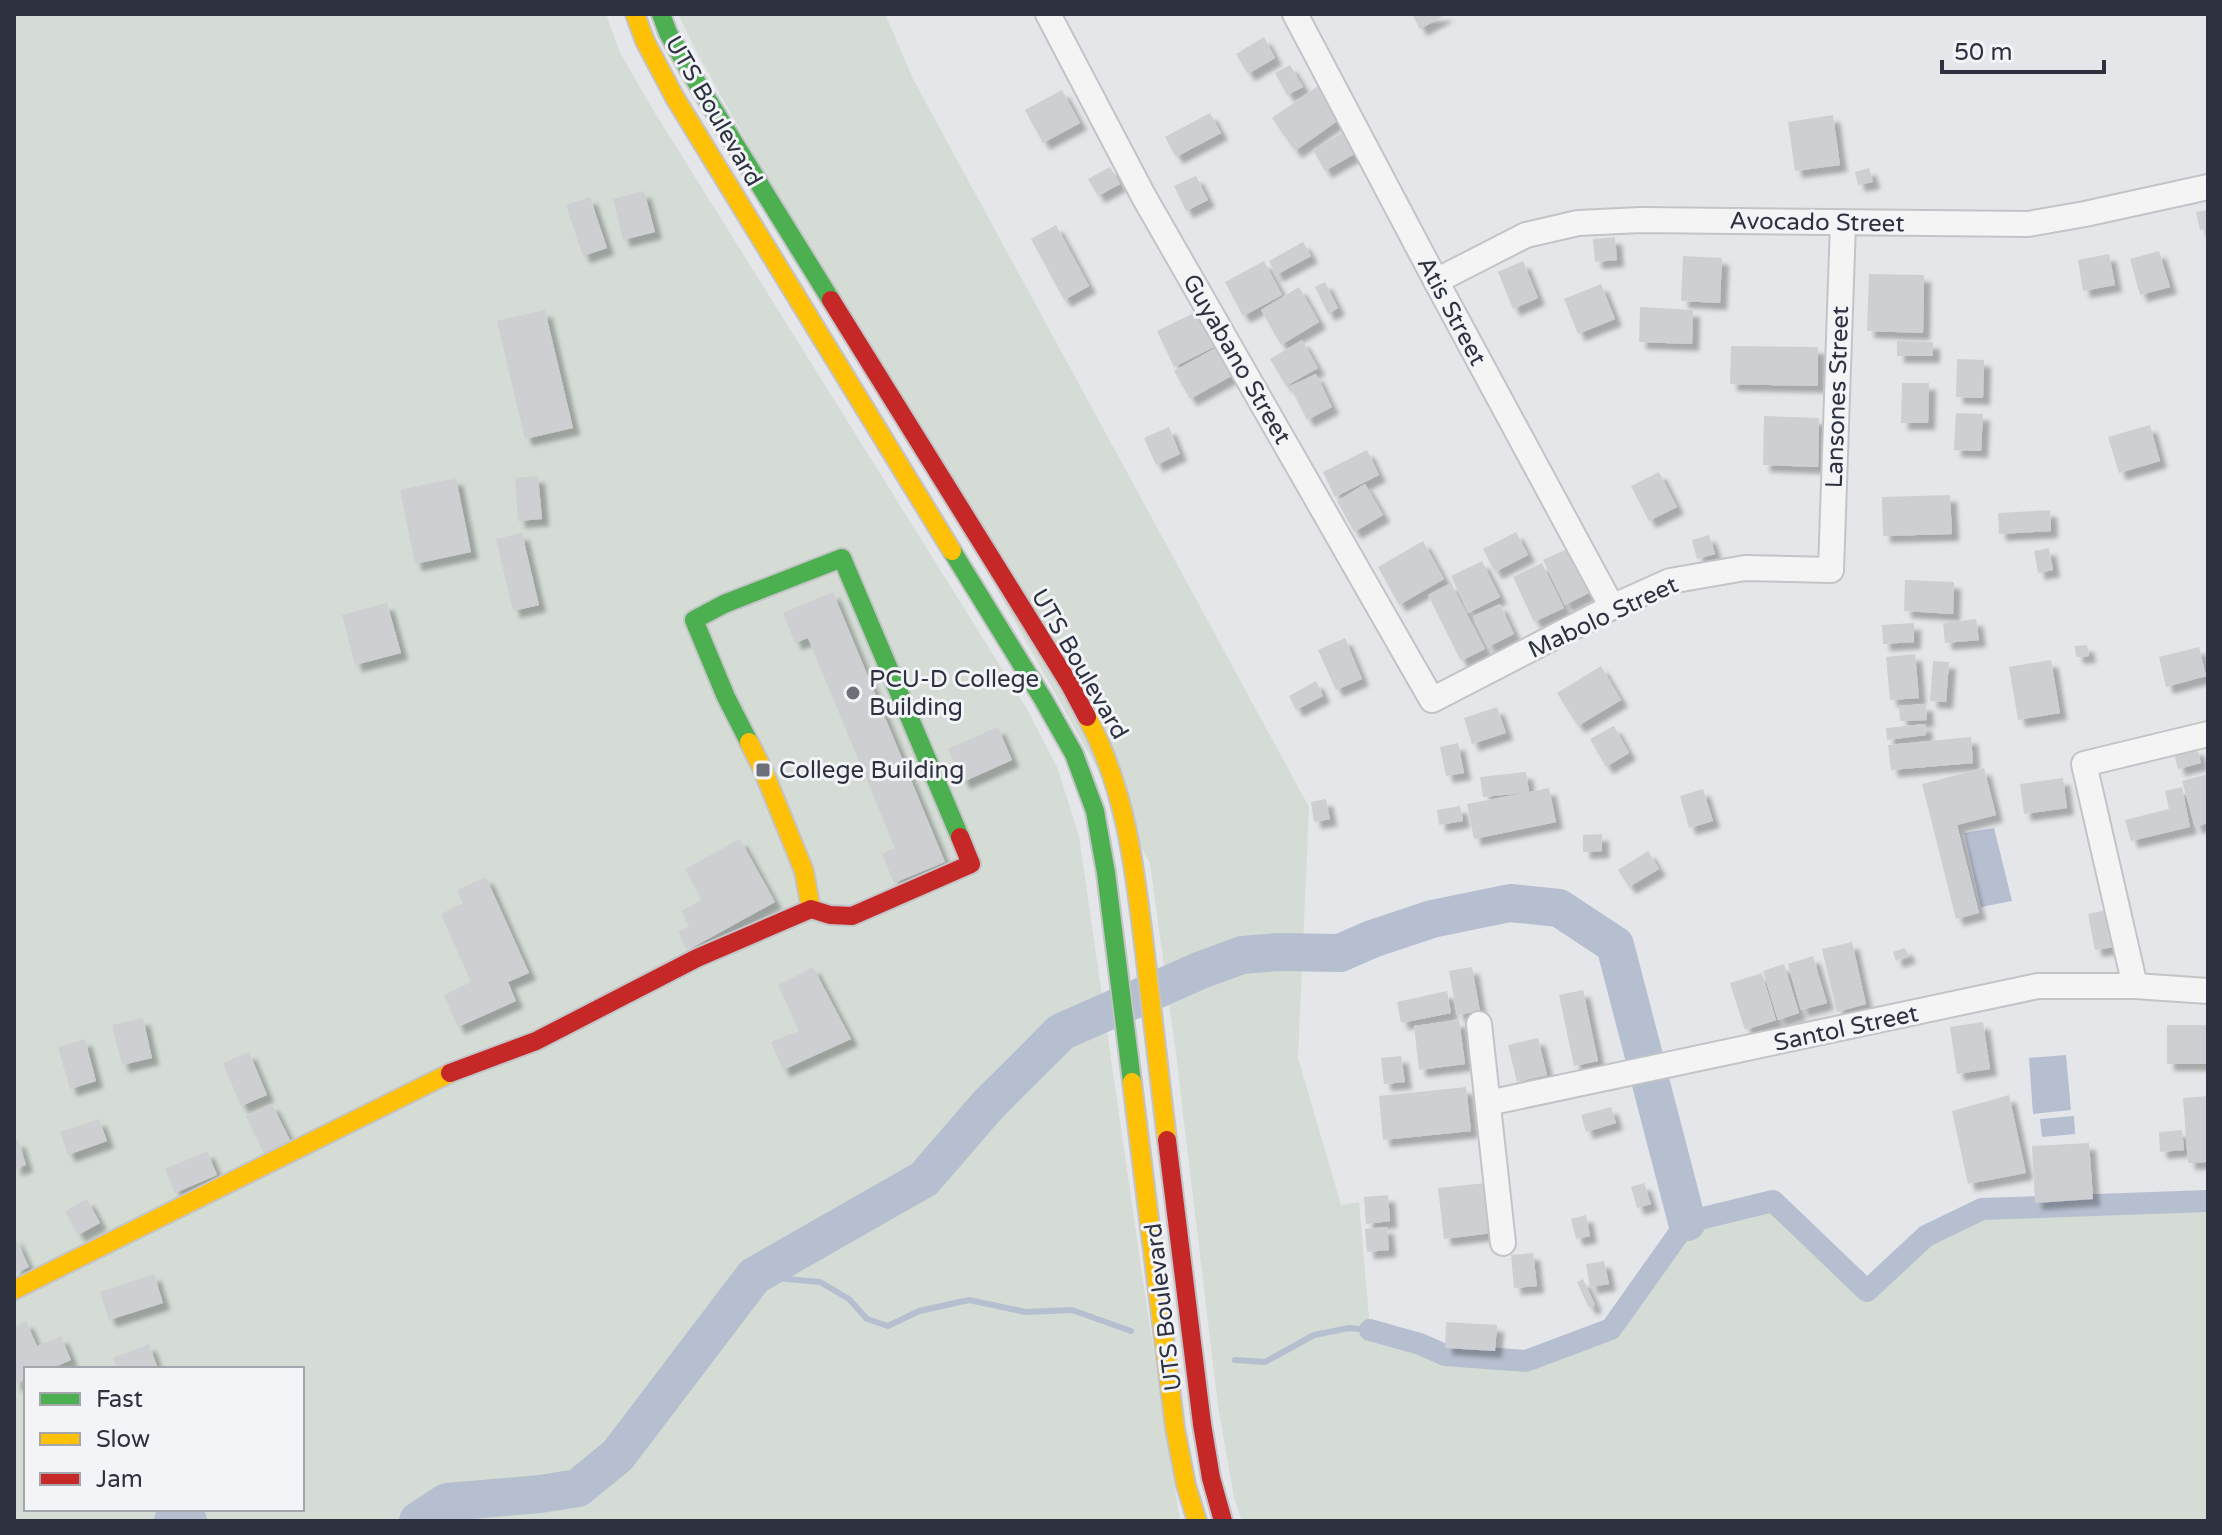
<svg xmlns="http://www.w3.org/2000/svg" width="2222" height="1535" font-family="'Varela Round',sans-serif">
  <defs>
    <filter id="shadow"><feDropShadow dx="7" dy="7" stdDeviation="2" flood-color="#0004"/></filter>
  </defs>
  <rect width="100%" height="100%" fill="#e4e6e9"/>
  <g fill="#d4dcd5" fill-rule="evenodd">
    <path d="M14 14H606L620 53 655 113 1027 709 1057 767 1079 836 1143 1281 1180 1521H14ZM26 1369H302V1509H26Z"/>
    <polygon points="678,14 885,14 913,79 1309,807 1298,1058 1341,1205 1359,1202 1370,1330 1420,1344 1445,1355 1526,1361 1611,1329 1687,1222 1773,1201 1867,1290 1926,1236 1982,1209 2208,1201 2208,1521 1242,1521 1234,1497 1218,1406 1176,1054 1150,863 696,51"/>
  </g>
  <g fill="#b6bfd0">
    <polygon points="1994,828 2012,901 1981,907 1964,833"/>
    <polygon points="2066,1055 2071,1110 2033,1114 2029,1058"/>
    <polygon points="2074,1116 2075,1134 2042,1137 2040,1119"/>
  </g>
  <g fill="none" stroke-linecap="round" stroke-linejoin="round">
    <g stroke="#b6bfd0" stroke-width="6">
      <polyline points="754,1276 820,1282 849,1299 867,1319 888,1326 919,1311 969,1300 1026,1312 1072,1310 1131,1331"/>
      <polyline points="1235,1360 1265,1362 1314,1335 1349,1328 1370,1330"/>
    </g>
    <polyline stroke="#b6bfd0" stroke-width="22" points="1370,1330 1420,1344 1445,1355 1526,1361 1611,1329 1687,1222 1773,1201 1867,1291 1926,1236 1982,1209 2208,1201"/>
    <g stroke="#b6bfd0" stroke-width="38">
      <polyline points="173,1521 184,1519 188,1521"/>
      <polyline points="418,1521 447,1502 540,1494 578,1488 618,1455 754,1276 924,1179 988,1105 1061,1032 1201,970 1242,955 1278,952 1340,953 1372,939 1432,919 1510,903 1559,908 1615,945 1687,1222"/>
    </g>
  </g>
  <g fill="#cecfd2" filter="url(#shadow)">
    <polygon points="1412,14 1447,14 1420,29"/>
    <polygon points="1264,37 1275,58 1248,74 1236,54"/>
    <polygon points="1290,65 1303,87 1287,95 1275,73"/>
    <polygon points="1318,86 1340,119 1295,151 1272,118"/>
    <polygon points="1062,90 1080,123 1043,143 1025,110"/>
    <polygon points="1210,113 1221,133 1176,157 1165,137"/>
    <polygon points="1833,115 1840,165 1795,171 1788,122"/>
    <polygon points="1349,129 1361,150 1325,171 1313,150"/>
    <polygon points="1110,167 1120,184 1098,196 1088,179"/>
    <polygon points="1869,168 1873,182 1858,185 1855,172"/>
    <polygon points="1196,176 1208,200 1186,211 1174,186"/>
    <polygon points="644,191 655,232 623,240 613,199"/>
    <polygon points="590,197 607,248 583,256 566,205"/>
    <polygon points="2208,210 2208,228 2200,230 2196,212"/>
    <polygon points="1056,225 1089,286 1064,300 1031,239"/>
    <polygon points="1615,237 1617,260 1595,262 1593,239"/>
    <polygon points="1303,242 1311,256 1276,275 1269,261"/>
    <polygon points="2159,251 2170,287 2140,295 2130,259"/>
    <polygon points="2109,254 2115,285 2083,291 2078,260"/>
    <polygon points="1683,256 1722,258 1720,303 1681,301"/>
    <polygon points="1264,261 1282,295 1243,316 1225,282"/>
    <polygon points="1523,261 1538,298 1513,309 1498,272"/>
    <polygon points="1869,274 1924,275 1923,333 1867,331"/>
    <polygon points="1325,282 1338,308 1328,314 1315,287"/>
    <polygon points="1601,284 1615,319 1578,334 1564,299"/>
    <polygon points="1299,287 1319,322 1281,345 1261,310"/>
    <polygon points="1640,307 1693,310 1692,344 1639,342"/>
    <polygon points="545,310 573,428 525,439 497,321"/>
    <polygon points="1200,310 1218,345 1174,367 1157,331"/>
    <polygon points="1302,340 1318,368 1286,386 1270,359"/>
    <polygon points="1897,341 1933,342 1933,356 1897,356"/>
    <polygon points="1219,346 1235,374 1190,399 1174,371"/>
    <polygon points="1731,346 1818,347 1818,386 1730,384"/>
    <polygon points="1957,359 1984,360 1983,398 1956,397"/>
    <polygon points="1316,374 1332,407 1307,420 1290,386"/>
    <polygon points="1902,383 1929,383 1928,423 1901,423"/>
    <polygon points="1956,413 1983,414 1981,451 1954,450"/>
    <polygon points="1764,416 1819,418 1818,467 1763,465"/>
    <polygon points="2150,425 2160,461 2119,473 2108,437"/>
    <polygon points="1169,427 1180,454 1156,465 1144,438"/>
    <polygon points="1367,450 1379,475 1335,497 1323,472"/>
    <polygon points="1659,472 1677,507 1649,521 1631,486"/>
    <polygon points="538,476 542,519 518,521 515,478"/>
    <polygon points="456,478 471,552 415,564 400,490"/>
    <polygon points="1365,484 1383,515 1354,532 1337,501"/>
    <polygon points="1950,495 1952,534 1883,536 1882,497"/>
    <polygon points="2050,510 2051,531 1999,534 1998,513"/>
    <polygon points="1516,532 1528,555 1495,572 1483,549"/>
    <polygon points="522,533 539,605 513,611 496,539"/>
    <polygon points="1709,535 1715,554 1697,559 1692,540"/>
    <polygon points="1423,541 1444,579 1399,605 1378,567"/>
    <polygon points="2049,548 2053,570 2038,573 2034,551"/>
    <polygon points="1567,549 1589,593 1565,605 1543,560"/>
    <polygon points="1482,561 1500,597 1468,613 1451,576"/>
    <polygon points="1542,563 1564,608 1534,622 1513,577"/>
    <polygon points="1905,580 1954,582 1953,614 1904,611"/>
    <polygon points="1451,583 1485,649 1461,661 1428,595"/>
    <polygon points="833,592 945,862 894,883 882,854 895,848 808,638 795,643 783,613"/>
    <polygon points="387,603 401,653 355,665 342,615"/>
    <polygon points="1500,604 1514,634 1488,647 1473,616"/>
    <polygon points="1976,619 1979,640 1945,643 1943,623"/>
    <polygon points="1914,623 1914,642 1883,644 1882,625"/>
    <polygon points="1345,638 1362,679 1336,690 1318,650"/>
    <polygon points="2087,645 2089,656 2076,657 2075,646"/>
    <polygon points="2199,647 2206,676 2166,687 2159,657"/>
    <polygon points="1915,654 1919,698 1890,700 1886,657"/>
    <polygon points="2051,660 2060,713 2018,720 2009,667"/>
    <polygon points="1933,661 1949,662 1946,702 1930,701"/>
    <polygon points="1601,666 1621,700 1578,726 1557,693"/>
    <polygon points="1316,681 1323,696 1296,710 1289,696"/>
    <polygon points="1926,704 1927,720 1900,721 1899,706"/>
    <polygon points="1497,707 1506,733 1472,744 1464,718"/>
    <polygon points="1925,724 1926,735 1887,740 1886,728"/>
    <polygon points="1614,726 1629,753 1606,767 1590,739"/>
    <polygon points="998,727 1012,760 963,782 948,749"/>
    <polygon points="1971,737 1973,763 1891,770 1888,745"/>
    <polygon points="1458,743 1464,773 1446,776 1440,747"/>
    <polygon points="2197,748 2201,763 2178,769 2174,753"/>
    <polygon points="1984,768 1996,815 1957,825 1979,913 1956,919 1922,784"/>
    <polygon points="1526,772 1529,792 1549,788 1556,822 1474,839 1467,804 1524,793 1483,797 1480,777"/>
    <polygon points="2208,774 2208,823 2195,827 2182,781"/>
    <polygon points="2063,778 2067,808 2024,814 2020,784"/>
    <polygon points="2182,787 2190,827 2131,841 2125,820 2169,809 2165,791"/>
    <polygon points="1703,789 1713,821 1689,828 1680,796"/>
    <polygon points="1326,799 1330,819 1314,822 1311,802"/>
    <polygon points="1460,806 1463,821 1439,825 1437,810"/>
    <polygon points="1602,834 1602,851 1583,852 1583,835"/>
    <polygon points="740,839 775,902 688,950 678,932 689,926 681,911 702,900 685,869"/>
    <polygon points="1648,851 1659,869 1629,887 1618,870"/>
    <polygon points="486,877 529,973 508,982 516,1001 458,1027 444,995 471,982 441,914 463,903 457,890"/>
    <polygon points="2107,910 2114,947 2095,950 2088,914"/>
    <polygon points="1852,942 1866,1004 1837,1012 1822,949"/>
    <polygon points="1905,948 1909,956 1896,961 1893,952"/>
    <polygon points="1813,956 1827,1003 1801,1010 1788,964"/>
    <polygon points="1784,964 1799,1013 1778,1020 1763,971"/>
    <polygon points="813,967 851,1039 783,1070 771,1042 799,1031 778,985"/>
    <polygon points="1472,967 1480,1011 1457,1015 1449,971"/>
    <polygon points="1762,973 1776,1020 1745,1030 1730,983"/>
    <polygon points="1583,990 1598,1061 1574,1066 1559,995"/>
    <polygon points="1447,991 1451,1013 1401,1023 1397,1002"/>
    <polygon points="143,1018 152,1058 122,1065 112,1025"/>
    <polygon points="1459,1020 1465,1064 1419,1070 1414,1026"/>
    <polygon points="1983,1022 1990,1069 1957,1074 1950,1027"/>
    <rect x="2167" y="1025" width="41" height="39"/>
    <polygon points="1538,1038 1547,1075 1517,1082 1508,1045"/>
    <polygon points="85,1039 96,1081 70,1089 58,1047"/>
    <polygon points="249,1052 267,1095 241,1106 223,1063"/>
    <polygon points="1401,1056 1405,1082 1384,1084 1381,1058"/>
    <polygon points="1466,1087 1471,1131 1383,1140 1379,1096"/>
    <polygon points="2009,1095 2026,1173 1968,1184 1952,1111"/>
    <polygon points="2208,1096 2208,1162 2188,1163 2183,1098"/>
    <polygon points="272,1104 292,1144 266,1157 246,1116"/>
    <polygon points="1611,1107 1616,1123 1586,1132 1581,1115"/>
    <polygon points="99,1119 107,1141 68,1155 60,1132"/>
    <polygon points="2182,1130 2184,1150 2160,1152 2159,1132"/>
    <polygon points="18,1140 26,1165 14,1169 14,1141"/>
    <polygon points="2089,1143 2093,1199 2035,1203 2032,1146"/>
    <polygon points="207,1151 217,1175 175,1193 165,1169"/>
    <polygon points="1486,1183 1492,1233 1444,1239 1438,1188"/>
    <polygon points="1644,1183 1651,1204 1637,1208 1631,1187"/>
    <polygon points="1388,1195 1390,1221 1366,1224 1364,1197"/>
    <polygon points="87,1199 100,1223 78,1235 65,1211"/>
    <polygon points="1586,1215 1590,1236 1576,1239 1571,1219"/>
    <polygon points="1387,1227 1389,1250 1367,1252 1365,1229"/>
    <polygon points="14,1235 29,1267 14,1274"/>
    <polygon points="1533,1253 1537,1286 1514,1288 1511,1255"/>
    <polygon points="1604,1261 1609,1284 1590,1287 1586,1264"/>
    <polygon points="154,1274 163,1303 109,1320 100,1292"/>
    <polygon points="1583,1279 1595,1305 1589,1308 1577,1282"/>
    <polygon points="26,1321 37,1346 61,1336 71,1360 50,1369 26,1369 26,1379 14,1385 14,1327"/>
    <polygon points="1446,1322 1497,1325 1495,1351 1445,1348"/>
    <polygon points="149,1344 158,1369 117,1369 113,1358"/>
  </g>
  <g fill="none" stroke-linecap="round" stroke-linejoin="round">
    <g stroke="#c3c4c7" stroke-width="28">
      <g id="street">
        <polyline points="1048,14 1144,197 1432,700 1612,607 1670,581 1745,568 1831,570 1843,223"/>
        <polyline points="1295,14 1436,281 1612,607"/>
        <polyline points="1436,281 1526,235 1578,223 1641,220 2028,224 2085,214 2208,187"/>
        <polyline points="2135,986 2084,764 2208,734"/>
        <polyline points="1479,1024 1503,1243"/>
        <polyline points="1488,1103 2038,986 2135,986 2208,991"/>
      </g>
    </g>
    <g stroke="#c3c4c7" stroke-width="22">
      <g id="fast">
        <polyline points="661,14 668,33 697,83 831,300"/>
        <polyline points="952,551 1043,699 1074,754 1095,811 1106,873 1132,1082"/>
        <polyline points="749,742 726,697 694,620 724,604 842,558 960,837"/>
      </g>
    </g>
    <g stroke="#c3c4c7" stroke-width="22">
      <g id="slow">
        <polyline points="635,14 645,41 675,98 952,551"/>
        <path d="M1087 717C1127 792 1135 871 1145 953 1152 1015 1160 1078 1167 1140"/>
        <polyline points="749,742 763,770 804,871 811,909"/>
        <polyline points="1132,1082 1175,1428 1186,1485 1197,1521"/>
        <polyline points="14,1290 450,1073"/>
      </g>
    </g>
    <g stroke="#c3c4c7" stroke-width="22">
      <g id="jam">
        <polyline points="831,300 1070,685 1087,717"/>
        <polyline points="450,1073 536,1041 697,958 811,909 830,915 852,916 971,864 960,837"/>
        <polyline points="1167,1140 1202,1424 1211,1478 1223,1521"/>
      </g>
    </g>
    <use href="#street" stroke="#f4f4f5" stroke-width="24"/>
    <use href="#fast" stroke="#4caf50" stroke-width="18"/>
    <use href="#slow" stroke="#ffc107" stroke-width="18"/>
    <use href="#jam" stroke="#c62828" stroke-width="18"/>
  </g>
  <g fill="#6d707b" stroke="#f3f4f7" stroke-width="3">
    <circle cx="853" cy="693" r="8"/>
    <rect x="755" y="762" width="16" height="16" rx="4"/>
  </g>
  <g text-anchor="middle" stroke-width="6" stroke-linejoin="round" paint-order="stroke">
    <g font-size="24" fill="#2d3140" stroke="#f3f4f7">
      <text transform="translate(714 111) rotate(60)" y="8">UTS Boulevard</text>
      <text transform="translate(1817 222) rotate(1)" y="8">Avocado Street</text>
      <text transform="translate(1452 311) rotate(62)" y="8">Atis Street</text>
      <text transform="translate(1237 359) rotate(60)" y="8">Guyabano Street</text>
      <text transform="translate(1837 397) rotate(-88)" y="8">Lansones Street</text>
      <text transform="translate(1603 617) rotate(-25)" y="8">Mabolo Street</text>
      <text transform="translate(1080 664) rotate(60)" y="8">UTS Boulevard</text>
      <text transform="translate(1846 1028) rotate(-12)" y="8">Santol Street</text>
      <text transform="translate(1163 1307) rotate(-97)" y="8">UTS Boulevard</text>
    </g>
    <g font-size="24" fill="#2d3140" stroke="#f3f4f7" text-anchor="start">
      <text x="869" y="687">PCU-D College<tspan x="869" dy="28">Building</tspan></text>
      <text x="779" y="778">College Building</text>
    </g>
  </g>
  <rect width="2222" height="1535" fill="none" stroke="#2d3140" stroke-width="32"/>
  <rect x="24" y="1367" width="280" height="144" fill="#f3f4f7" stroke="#a4a6ae" stroke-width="2"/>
  <rect x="40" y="1393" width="40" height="12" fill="#4caf50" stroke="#a4a6ae" stroke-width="2"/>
  <text x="96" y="1407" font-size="24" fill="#2d3140">Fast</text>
  <rect x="40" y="1433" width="40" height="12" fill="#ffc107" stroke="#a4a6ae" stroke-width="2"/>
  <text x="96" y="1447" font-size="24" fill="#2d3140">Slow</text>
  <rect x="40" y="1473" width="40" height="12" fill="#c62828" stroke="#a4a6ae" stroke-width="2"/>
  <text x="96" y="1487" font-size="24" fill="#2d3140">Jam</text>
  <path d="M1942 60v12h162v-12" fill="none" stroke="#2d3140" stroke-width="4"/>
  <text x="1954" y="60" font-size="24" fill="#2d3140" stroke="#f3f4f7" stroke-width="6" paint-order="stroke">50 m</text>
</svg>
